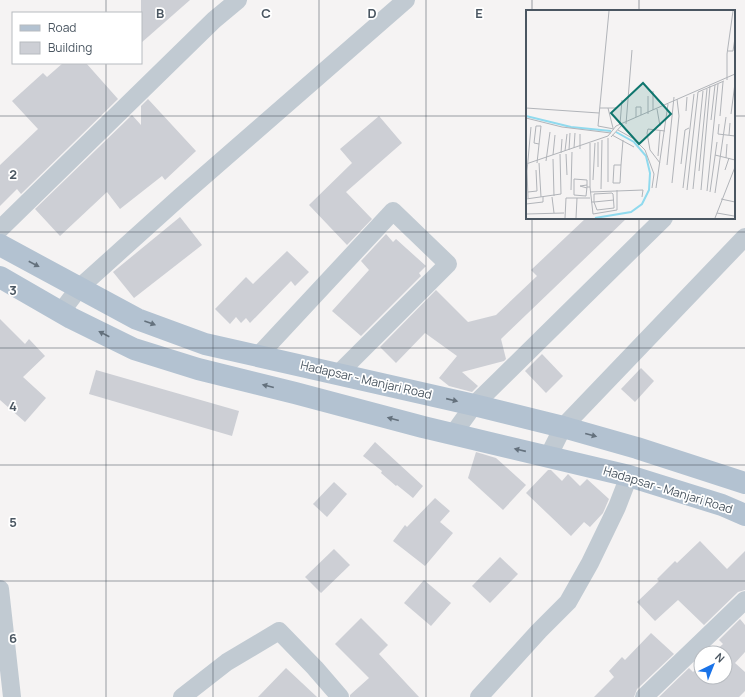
<svg xmlns="http://www.w3.org/2000/svg" width="745" height="697" font-family="Manrope,sans-serif">
  <rect width="100%" height="100%" fill="#f5f3f3"/>
  <g fill="#cdcfd5">
    <polygon points="141,0 190,0 141,43"/>
    <polygon points="63,63 86,63 118,99 21,194 17,189 0,206 0,165 38,129 12,101 43,73 47,77"/>
    <polygon points="148,99 196,151 165,180 162,176 120,209 107,192 60,236 35,209 132,115 141,125 141,106"/>
    <polygon points="379,116 402,143 346,192 372,219 347,245 309,205 352,163 340,149"/>
    <polygon points="180,217 202,245 134,298 113,272"/>
    <polygon points="586,218 627,218 501,339 506,359 504,361 462,372 478,386 472,392 449,386 439,378 457,356 425,333 396,363 380,347 436,290 468,322 496,315 537,276 531,270"/>
    <polygon points="386,234 393,242 396,239 426,266 419,273 421,276 361,336 332,311 369,270 361,261"/>
    <polygon points="287,251 309,272 295,286 291,281 250,323 246,318 241,323 236,317 230,324 215,309 246,277 253,284"/>
    <polygon points="0,319 25,344 29,339 45,356 23,377 46,398 25,422 0,400"/>
    <polygon points="542,354 563,376 546,393 525,371"/>
    <polygon points="641,368 654,381 635,402 621,389"/>
    <polygon points="96,370 239,411 232,436 89,394"/>
    <polygon points="375,442 423,486 413,498 397,485 396,486 381,473 382,471 363,456"/>
    <polygon points="476,452 496,458 526,485 503,510 468,478"/>
    <polygon points="548,470 551,470 562,481 568,474 580,486 587,479 609,499 603,513 590,527 584,522 571,536 526,493"/>
    <polygon points="334,482 347,494 327,517 313,504"/>
    <polygon points="435,498 450,511 440,522 453,533 425,566 393,541 405,525 407,527"/>
    <polygon points="700,541 727,569 745,551 745,590 738,592 704,625 678,600 655,621 637,602 659,581 657,579 675,561 677,563"/>
    <polygon points="334,549 350,565 321,593 305,577"/>
    <polygon points="500,557 518,574 490,603 472,586"/>
    <polygon points="424,580 451,603 431,626 404,603"/>
    <polygon points="361,618 388,645 379,654 419,697 350,697 350,695 369,678 335,644"/>
    <polygon points="740,619 745,625 745,652 735,663 745,672 745,691 739,697 659,697 689,668 693,672 701,665 701,677 725,677 725,653 713,653 723,644 719,640"/>
    <polygon points="651,633 674,654 637,689 634,697 594,697 614,677 609,671 622,657 625,660"/>
    <polygon points="286,668 317,697 258,697"/>
  </g>
  <g fill="none" stroke-linecap="round" stroke-linejoin="round">
    <g stroke="#c1cad2" stroke-width="18">
      <polyline points="0,229 214,20 238,0"/>
      <polyline points="61,312 79,288 180,197 406,0"/>
      <polyline points="258,356 393,211 448,264 338,374"/>
      <polyline points="453,434 474,405 664,218"/>
      <polyline points="548,457 563,427 745,237"/>
      <polyline points="0,589 12,697"/>
      <polyline points="182,697 227,662 279,631 315,668 340,697"/>
      <polyline points="479,697 539,631 568,602 590,563 617,507 629,476"/>
      <polyline points="644,697 745,600"/>
    </g>
    <g stroke="#b3c2d1" stroke-width="22">
      <polyline points="0,245 137,319 205,344 474,405 563,427 637,448 745,483"/>
      <polyline points="0,277 71,318 134,349 198,369 295,393 423,427 629,476 722,505 745,515"/>
    </g>
  </g>
  <defs><path id="oneway-solid" d="M-6-.8H1V-3.2L6.5 0L1 3.2V.8H-6Z"/></defs>
  <g fill="#64717d">
    <use href="#oneway-solid" transform="translate(34 264) rotate(28)"/>
    <use href="#oneway-solid" transform="translate(150 323) rotate(20)"/>
    <use href="#oneway-solid" transform="translate(104 334) rotate(-153)"/>
    <use href="#oneway-solid" transform="translate(268 386) rotate(-166)"/>
    <use href="#oneway-solid" transform="translate(452 400) rotate(13)"/>
    <use href="#oneway-solid" transform="translate(393 419) rotate(-165)"/>
    <use href="#oneway-solid" transform="translate(591 435) rotate(15)"/>
    <use href="#oneway-solid" transform="translate(520 450) rotate(-167)"/>
  </g>
  <path fill="none" stroke="#4a5661" stroke-width="1" stroke-opacity="0.55" d="M106 0V13M213 0V697M319 0V697M426 0V697M532 0V11M639 0V11M106 63V697M0 116H527M734 116H745M532 218V697M639 218V697M0 232H745M0 348H745M0 465H745M0 581H745"/>
  <g text-anchor="middle" stroke-width="3.5" stroke-linejoin="round" paint-order="stroke">
    <g font-size="12" fill="#4a5661" stroke="#fff">
      <text transform="translate(366 380) rotate(13)" y="4">Hadapsar - Manjari Road</text>
      <text transform="translate(668 490) rotate(17)" y="4">Hadapsar - Manjari Road</text>
    </g>
  </g>
  <g transform="translate(526 10)">
    <rect width="209" height="209" fill="#f5f3f3"/>
    <path fill="none" stroke="#90daee" stroke-width="2" d="M0 106 45 117 85 121M69 208 105 202 116 194 123 180 124 163 120 146 108 132 90 122"/>
    <path fill="none" stroke="#b1b4b9" stroke-width="1" d="M83 1 72 116 88 119M202 41H207L209 28M201 70V44L207 1M127 81V100M172 82 198 71M0 98 73 103M74 98H90M82 98 87 118M131 99 134 116M160 101 161 87M122 104V86M205 104 209 73M194 106 197 72M110 107V97H115V105M0 108 36 117 85 123M185 110 189 75M94 114 96 90M100 114 106 40M193 114 192 124 209 126M92 120 108 129 119 140 128 164 126 178M86 125 108 137M203 125 204 113M85 127 96 115M82 128V172M64 133V177L67 204 91 200V180M48 138 49 123M54 139V124M43 140 44 123M39 141 41 124M35 143 36 129M40 144 41 165M27 145 29 125M189 145 209 150M132 146 134 121M200 148 201 134M27 149 28 186M20 151 24 122M11 153 15 116H10L8 133 13 134M13 153 15 187M134 153 124 140 121 123 122 119 139 121M0 154 82 126 90 116 209 64M155 154 159 120 163 118M95 155H88L87 173H94L95 155 97 130M141 155 148 87M72 157V132M199 160 203 148M173 161 181 79M67 170 69 133M146 173 153 106 151 89M61 177 60 186 48 185V169L61 170V177H64M61 178 54 176 61 175M130 178 142 94M157 178 168 84M75 179 76 130M167 179 177 81M45 180 46 142M161 180 172 82M175 180 184 76M181 181 192 74M2 182 11 181 10 160M64 182 117 180 116 187M184 182 191 132M189 183 200 107M26 187 28 203M2 188 1 161 5 117M0 189 35 184 34 144M195 189 209 192M0 190V194L17 192V187M65 192H68V184L86 183 87 184 88 197V198L71 200 68 192 88 190M191 203 208 206M0 204 38 203M39 208 40 188H64M50 208 51 188M189 208 209 157"/>
    <path fill="#0f766e" fill-opacity="0.15" stroke="#0f766e" stroke-width="2" d="M117 73 145 104 113 134 85 103Z"/>
    <rect width="209" height="209" fill="none" stroke="#4a5661" stroke-width="2"/>
  </g>
  <g font-size="13" text-anchor="middle" font-weight="bold" fill="#4a5661" stroke="#fff" stroke-width="3.5" stroke-linejoin="round" paint-order="stroke">
    <text x="160" y="18">B</text>
    <text x="266" y="18">C</text>
    <text x="372" y="18">D</text>
    <text x="479" y="18">E</text>
    <text x="13" y="179">2</text>
    <text x="13" y="295">3</text>
    <text x="13" y="411">4</text>
    <text x="13" y="527">5</text>
    <text x="13" y="643">6</text>
  </g>
  <rect x="12" y="12" width="130" height="52" fill="#ffffff" stroke="#b7bbc0"/>
  <rect x="20" y="25" width="20" height="6" fill="#b3c2d1" stroke="#b7bbc0"/>
  <text x="48" y="32" font-size="12" fill="#4a5661">Road</text>
  <rect x="20" y="42" width="20" height="12" fill="#cdcfd5" stroke="#b7bbc0"/>
  <text x="48" y="52" font-size="12" fill="#4a5661">Building</text>
  <g transform="translate(713 665) rotate(43)"><circle r="19" fill="#ffffff" stroke="#b7bbc0"/>
  <path d="M0-3L7 15L0 10L-7 15Z" fill="#1a73e8"/>
  <text y="-6" font-size="11" font-weight="bold" text-anchor="middle" fill="#4a5661">N</text>
  </g>
</svg>
